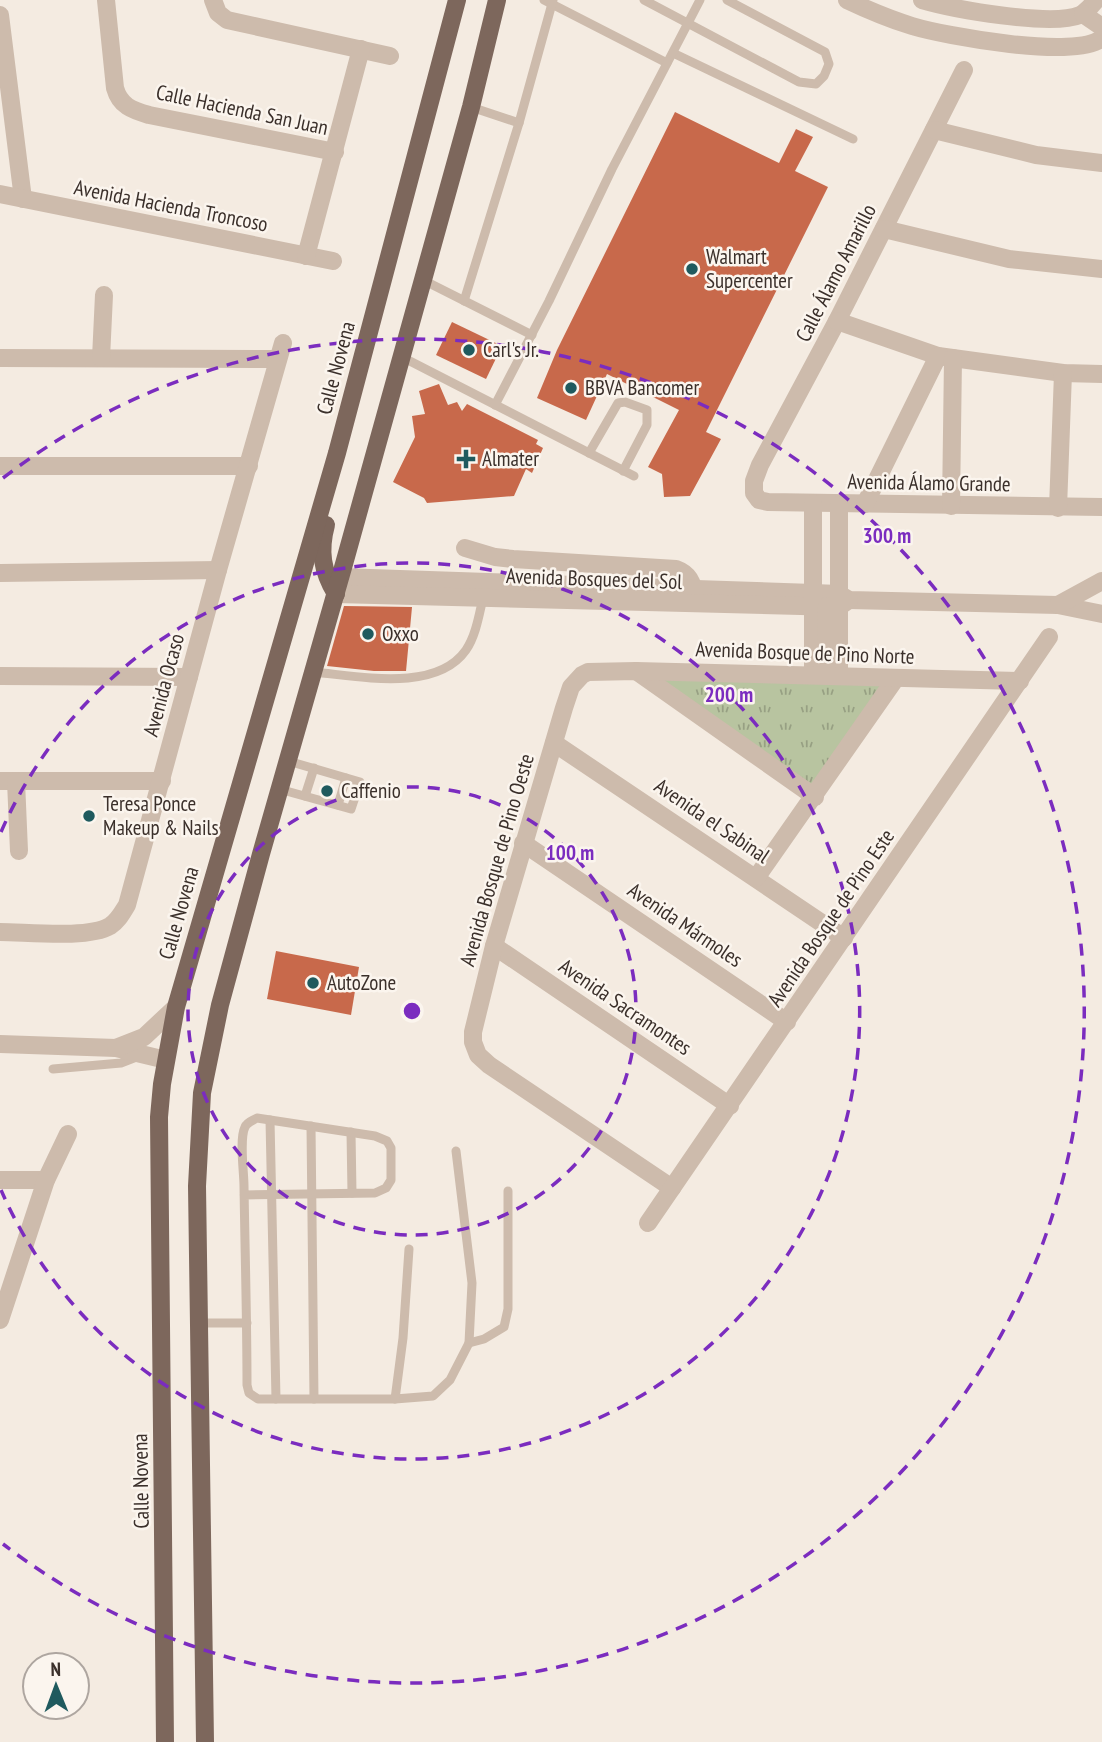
<svg xmlns="http://www.w3.org/2000/svg" width="1102" height="1742" font-family="'PT Sans Narrow',sans-serif">
  <defs>
    <pattern id="park-tufts" width="24" height="20" patternUnits="userSpaceOnUse" patternTransform="scale(1.75)"><rect width="24" height="20" fill="#b8c4a0"/><path d="M3 7l-1-3M5 7V3M7 7l1-3M15 17l-1-3M17 17v-4M19 17l1-3" fill="none" stroke="#97a083"/></pattern>
  </defs>
  <rect width="100%" height="100%" fill="#f4ebe1"/>
  <polygon fill="url(#park-tufts)" points="647,675 888,678 814,789"/>
  <g fill="#c8694b">
    <polygon points="675,112 779,163 796,129 813,137 795,171 828,187 706,432 721,439 690,496 664,497 662,474 648,467 679,410 607,374 586,420 537,398 557,350"/>
    <polygon points="452,322 502,346 486,379 436,355"/>
    <polygon points="439,384 448,405 457,402 462,411 467,404 538,440 536,444 543,448 532,473 526,469 514,496 427,503 424,498 393,482 415,437 412,416 425,414 419,391"/>
    <polygon points="344,606 412,607 406,671 374,671 327,666"/>
    <polygon points="276,951 359,967 351,1015 267,999"/>
  </g>
  <g fill="none" stroke-linecap="round" stroke-linejoin="round">
    <g stroke="#cdbbac" stroke-width="9">
      <polyline points="544,0 667,63"/>
      <polyline points="644,0 799,82 816,84 824,76 829,64 825,52 727,0"/>
      <polyline points="673,53 853,139"/>
      <polyline points="471,107 519,123"/>
      <polyline points="423,280 532,335"/>
      <polyline points="464,301 519,123 553,0"/>
      <polyline points="402,357 634,476"/>
      <polyline points="495,405 549,301 612,169 700,0"/>
      <polyline points="589,453 618,403 625,402 647,410 647,425 623,471"/>
      <path d="M313 672C359 676 436 693 466 650 476 635 479 615 483 598"/>
      <polyline points="279,789 351,809 360,782 288,761"/>
      <polyline points="305,796 314,768"/>
      <polyline points="338,805 346,778"/>
      <polyline points="53,1069 121,1063 139,1056"/>
      <polyline points="270,1120 276,1399"/>
      <polyline points="311,1126 314,1399"/>
      <polyline points="351,1132 352,1193"/>
      <path d="M244 1195 375 1193 386 1188 391 1180V1148L387 1141 375 1136 257 1118C252 1121 247 1122 245 1127 239 1139 244 1172 244 1186 245 1253 247 1319 247 1385L249 1393 258 1399H395L433 1396 450 1380 469 1343 472 1283 456 1151"/>
      <polyline points="199,1323 247,1323"/>
      <polyline points="469,1343 484,1339 504,1327 508,1309 508,1191"/>
      <polyline points="395,1399 403,1338 409,1249"/>
    </g>
    <g stroke="#cdbbac" stroke-width="18">
      <path d="M106 0 115 88C120 106 132 110 149 115L335 152"/>
      <polyline points="213,0 218,13 227,20 390,56"/>
      <path d="M847 0C868 10 890 19 912 26 945 36 1077 60 1102 38"/>
      <path d="M922 0C953 9 1051 27 1080 15 1086 12 1092 5 1096 0"/>
      <polyline points="1083,14 1102,27"/>
      <polyline points="0,15 23,199"/>
      <polyline points="964,70 837,321 760,465 754,481 754,493 759,500 768,502 1102,507"/>
      <polyline points="934,130 1036,155 1102,163"/>
      <polyline points="0,194 333,261"/>
      <polyline points="884,229 1009,259 1102,269"/>
      <polyline points="306,256 361,49"/>
      <polyline points="837,321 938,356 1063,373 1102,374"/>
      <polyline points="0,358 278,359"/>
      <polyline points="101,358 104,295"/>
      <polyline points="0,466 249,466"/>
      <polyline points="865,504 938,356"/>
      <polyline points="951,506 953,358"/>
      <polyline points="1058,508 1063,373"/>
      <path d="M465 548 495 557 513 559 676 569C690 574 694 584 694 598"/>
      <polyline points="0,573 218,570"/>
      <polyline points="341,577 813,593 839,594 849,600 1058,605 1102,614"/>
      <polyline points="336,594 839,607 849,600"/>
      <polyline points="1058,605 1102,581"/>
      <polyline points="636,671 815,797"/>
      <polyline points="813,674 813,503"/>
      <polyline points="826,675 827,606"/>
      <polyline points="839,675 839,504"/>
      <polyline points="0,676 189,677"/>
      <polyline points="554,743 844,938"/>
      <polyline points="0,781 162,781"/>
      <polyline points="16,781 19,851"/>
      <polyline points="523,843 787,1022"/>
      <polyline points="756,878 896,678"/>
      <path d="M0 932C27 932 88 939 110 926 118 921 122 913 127 905L218 570 283 343"/>
      <polyline points="494,946 730,1106"/>
      <polyline points="0,1044 116,1048 166,1060"/>
      <polyline points="116,1048 144,1037 176,1007"/>
      <polyline points="0,1180 46,1180"/>
      <polyline points="672,1188 489,1065 478,1055 473,1042 473,1032 494,946 564,708 571,687 582,675 588,672 636,671 1020,681"/>
      <polyline points="648,1223 1049,637"/>
      <polyline points="0,1320 46,1180 68,1134"/>
    </g>
    <g stroke="#7d675c" stroke-width="18">
      <path d="M326 525C319 551 322 571 336 594"/>
      <polyline points="165,1742 159,1117 162,1084 176,1007 337,453 457,0"/>
      <polyline points="205,1742 197,1186 202,1093 220,1005 261,854 344,564 471,107 497,0"/>
    </g>
  </g>
  <g fill="none" stroke="#7b2cbf" stroke-width="3.5" stroke-dasharray="12 9">
    <circle cx="412" cy="1011" r="224"/>
    <path d="M1 832A448 448 0 1 1 1 1190"/>
    <path d="M3 478A672 672 0 1 1 3 1544"/>
  </g>
  <g fill="#1f5a5e" stroke="#fbf5ee" stroke-width="2.5">
    <circle cx="692" cy="269" r="7"/>
    <circle cx="469" cy="350" r="7"/>
    <circle cx="571" cy="388" r="7"/>
    <path d="M462.5 448.5h7v7h7v7h-7v7h-7v-7h-7v-7h7z"/>
    <circle cx="368" cy="634" r="7"/>
    <circle cx="327" cy="791" r="7"/>
    <circle cx="89" cy="816" r="7"/>
    <circle cx="313" cy="983" r="7"/>
  </g>
  <g text-anchor="middle" stroke-width="5" stroke-linejoin="round" paint-order="stroke">
    <g font-size="21" fill="#3b302b" stroke="#fbf5ee">
      <text transform="translate(242 110) rotate(12)" y="7">Calle Hacienda San Juan</text>
      <text transform="translate(171 206) rotate(11)" y="7">Avenida Hacienda Troncoso</text>
      <text transform="translate(836 273) rotate(-63)" y="7">Calle Álamo Amarillo</text>
      <text transform="translate(336 368) rotate(-75)" y="7">Calle Novena</text>
      <text transform="translate(929 483) rotate(1)" y="7">Avenida Álamo Grande</text>
      <text transform="translate(594 579) rotate(2)" y="7">Avenida Bosques del Sol</text>
      <text transform="translate(805 653) rotate(2)" y="7">Avenida Bosque de Pino Norte</text>
      <text transform="translate(164 685) rotate(-75)" y="7">Avenida Ocaso</text>
      <text transform="translate(712 821) rotate(34)" y="7">Avenida el Sabinal</text>
      <text transform="translate(497 860) rotate(-74)" y="7">Avenida Bosque de Pino Oeste</text>
      <text transform="translate(179 913) rotate(-74)" y="7">Calle Novena</text>
      <text transform="translate(831 918) rotate(-56)" y="7">Avenida Bosque de Pino Este</text>
      <text transform="translate(685 925) rotate(34)" y="7">Avenida Mármoles</text>
      <text transform="translate(625 1007) rotate(34)" y="7">Avenida Sacramontes</text>
      <text transform="translate(141 1481) rotate(-91)" y="7">Calle Novena</text>
    </g>
    <g font-size="21" fill="#3b302b" stroke="#fbf5ee" text-anchor="start">
      <text x="706" y="264">Walmart<tspan x="706" dy="24">Supercenter</tspan></text>
      <text x="483" y="357">Carl's Jr.</text>
      <text x="585" y="395">BBVA Bancomer</text>
      <text x="482" y="466">Almater</text>
      <text x="382" y="641">Oxxo</text>
      <text x="341" y="798">Caffenio</text>
      <text x="103" y="811">Teresa Ponce<tspan x="103" dy="24">Makeup &amp; Nails</tspan></text>
      <text x="327" y="990">AutoZone</text>
    </g>
  </g>
  <circle cx="412" cy="1011" r="10" fill="#7b2cbf" stroke="#fbf5ee" stroke-width="3.5"/>
  <g font-size="21" text-anchor="middle" font-weight="bold" fill="#7b2cbf" stroke="#fbf5ee" stroke-width="5" stroke-linejoin="round" paint-order="stroke">
    <text x="887" y="543">300 m</text>
    <text x="729" y="702">200 m</text>
    <text x="570" y="860">100 m</text>
  </g>
  <g transform="translate(56 1686) rotate(359)"><circle r="33" fill="#fbf5ee" stroke="#aea6a0" stroke-width="2"/>
  <path d="M0-5L12 26L0 18L-12 26Z" fill="#1f5a5e"/>
  <text y="-10" font-size="19" font-weight="bold" text-anchor="middle" fill="#3b302b">N</text>
  </g>
</svg>
